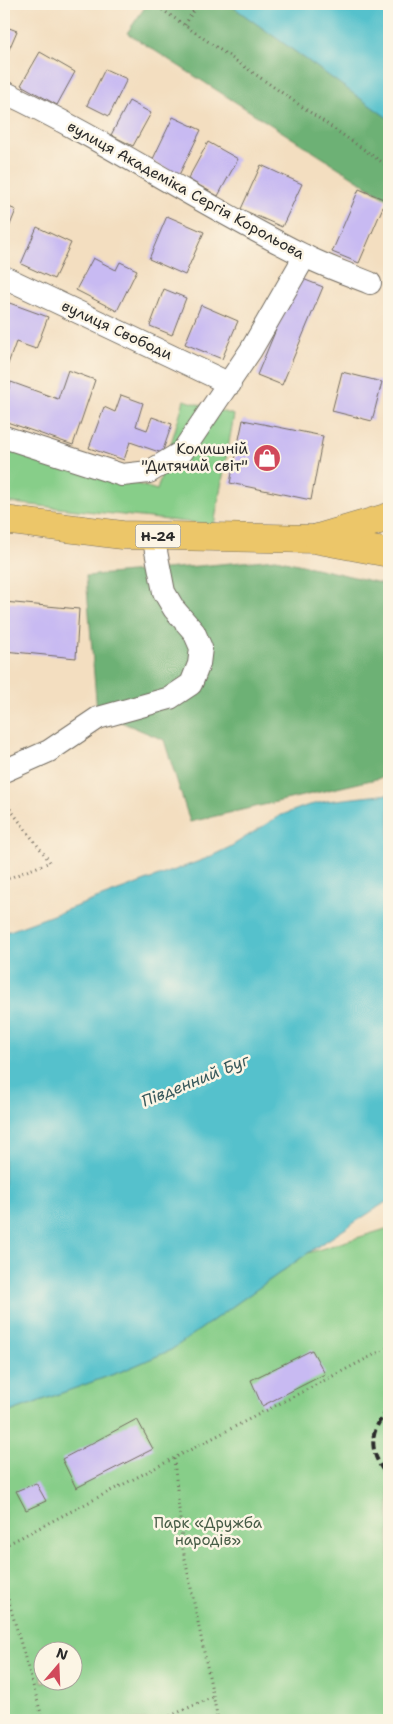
<svg xmlns="http://www.w3.org/2000/svg" width="393" height="1724" font-family="'Shantell Sans',sans-serif">
  <rect width="100%" height="100%" fill="#fcf5e5"/>
  <filter id="ink" filterUnits="userSpaceOnUse"><feTurbulence type="fractalNoise" baseFrequency=".02" numOctaves="2"/><feDisplacementMap in="SourceGraphic" scale="10" xChannelSelector="R" yChannelSelector="G"/><feConvolveMatrix kernelMatrix="1 2 1 2 8 2 1 2 1" color-interpolation-filters="sRGB"/></filter>
  <filter id="wash" filterUnits="userSpaceOnUse"><feTurbulence type="fractalNoise" baseFrequency=".0096" numOctaves="4" result="noise"/><feDisplacementMap in="SourceGraphic" scale="20" xChannelSelector="R" yChannelSelector="G"/><feGaussianBlur stdDeviation="1.12" result="paint"/><feColorMatrix in="noise" values="0 0 0 0 0 0 0 0 0 0 0 0 0 0 0 0 0 1.4 0 .05"/><feComposite in="paint" operator="in"/></filter>
  <g filter="url(#wash)">
    <rect width="100%" height="100%" fill="#f3dec0"/>
    <g fill="#87ce89" stroke="#597c5a" fill-rule="evenodd">
      <polygon points="184,400 234,415 214,525 4,502 4,444 157,490"/>
      <path d="M389 1228V1720H4V1414L125 1370 171 1350 308 1253ZM42 1652H72V1682H42Z"/>
    </g>
    <g fill="#6db175" stroke="#4c6e50">
      <polygon points="147,4 229,4 389,119 389,200 127,33"/>
      <polygon points="276,559 389,585 389,776 190,822 164,740 97,712 86,576"/>
    </g>
    <g fill="#54c1cc" stroke="#40767c">
      <polygon points="229,4 389,4 389,119"/>
      <polygon points="389,794 389,1200 308,1253 171,1350 125,1370 4,1414 4,933 205,859 230,847 279,816 306,806 327,801"/>
    </g>
    <g id="blocks">
      <g fill="#c8baf2">
        <polygon points="4,26 17,31 4,61"/>
        <polygon points="40,52 75,72 57,105 21,85"/>
        <polygon points="105,69 127,79 109,116 87,105"/>
        <polygon points="129,101 151,113 133,146 111,135"/>
        <polygon points="173,117 201,130 179,175 152,161"/>
        <polygon points="208,142 238,159 218,196 188,179"/>
        <polygon points="261,165 302,184 282,227 241,209"/>
        <polygon points="359,189 386,200 359,263 332,252"/>
        <polygon points="4,205 16,210 4,240"/>
        <polygon points="167,216 204,232 185,275 149,259"/>
        <polygon points="37,227 71,243 54,279 21,264"/>
        <polygon points="93,258 116,270 120,262 137,270 117,311 76,290"/>
        <polygon points="298,277 323,287 282,385 257,375"/>
        <polygon points="164,289 186,298 172,335 150,326"/>
        <polygon points="4,301 48,317 36,349 16,342 4,375"/>
        <polygon points="201,305 238,321 222,359 185,344"/>
        <polygon points="68,370 95,380 73,445 4,421 4,402 11,382 58,399"/>
        <polygon points="342,372 382,382 372,421 332,411"/>
        <polygon points="121,395 143,403 136,426 147,430 152,417 172,424 162,453 130,442 124,460 89,448 104,407 115,412"/>
        <polygon points="243,420 323,436 311,500 230,483"/>
        <polygon points="4,602 79,609 76,658 4,651"/>
        <polygon points="4,847 9,862 4,864"/>
        <polygon points="312,1350 325,1374 262,1406 251,1380"/>
        <polygon points="137,1419 153,1449 76,1488 62,1459"/>
        <polygon points="36,1483 46,1501 26,1510 16,1491"/>
      </g>
    </g>
  </g>
  <g filter="url(#ink)">
    <use href="#blocks" fill-opacity="0" stroke="#716a5f" stroke-width="1"/>
    <g fill="none" stroke-linecap="round" stroke-linejoin="round">
      <g stroke="#716a5f" stroke-width="24">
        <g id="street">
          <path d="M4 92C106 140 201 205 303 255 324 266 348 274 370 283"/>
          <polyline points="4,277 230,384"/>
          <polyline points="4,437 122,475 149,472 182,452 251,350 305,256"/>
          <polyline points="4,771 49,751 98,718 170,698 191,684 199,664 201,648 194,632 174,609 164,592 153,536"/>
        </g>
      </g>
      <g stroke="#716a5f" stroke-width="29">
        <g id="primary">
          <polyline points="4,520 122,535 314,539 389,553"/>
          <polyline points="318,538 389,517"/>
        </g>
      </g>
      <g stroke="#716a5f" stroke-width="3" stroke-dasharray="1 4" stroke-linecap="butt">
        <polyline points="154,4 389,167"/>
        <polyline points="185,25 197,4"/>
        <polyline points="4,801 50,862 4,880"/>
        <polyline points="174,1459 183,1549 218,1720"/>
        <polyline points="4,1546 389,1347"/>
        <polyline points="4,1585 43,1720"/>
        <polyline points="161,1720 213,1697"/>
      </g>
      <use href="#street" stroke="#fff" stroke-width="22"/>
      <use href="#primary" stroke="#ecc669" stroke-width="28"/>
      <path stroke="#2b2b2b" stroke-width="4" stroke-dasharray="8 4" stroke-linecap="butt" d="M389 1410C367 1431 369 1455 389 1477"/>
    </g>
  </g>
  <defs>
    <g id="shop-disc" transform="scale(1.4375)"><circle r="9.5" fill="#d1495b" stroke="#fcf5e5"/><path d="M-5-2.5h2.3a2.7 3.5 0 0 1 5.4 0H5L5.5 6h-11ZM-1.5-2.5h3a1.5 2.3 0 0 0-3 0Z" fill="#fff"/></g>
  </defs>
  <g fill-rule="evenodd">
    <use href="#shop-disc" x="267" y="458"/>
  </g>
  <g text-anchor="middle" stroke-width="5" stroke-linejoin="round" paint-order="stroke">
    <rect fill="#fcf5e5" stroke="#6a6863" stroke-width="1" x="135.5" y="524.5" width="45" height="23" rx="4"/>
    <g font-size="14" font-weight="bold" fill="#2b2b2b">
      <text x="158" y="541">Н-24</text>
    </g>
    <g font-size="15" fill="#2b2b2b" stroke="#fcf5e5">
      <text transform="translate(186 190) rotate(29)" y="5">вулиця Академіка Сергія Корольова</text>
      <text transform="translate(117 330) rotate(25)" y="5">вулиця Свободи</text>
    </g>
    <g font-size="15" fill="#2b2b2b" stroke="#fcf5e5" text-anchor="end">
      <text x="248" y="454">Колишній<tspan x="248" dy="17">"Дитячий світ"</tspan></text>
    </g>
    <g font-size="15" fill="#475c47" stroke="#fcf5e5">
      <text x="208" y="1528">Парк «Дружба<tspan x="208" dy="17">народів»</tspan></text>
    </g>
    <g font-size="16" font-style="italic" fill="#37585b" stroke="#fcf5e5">
      <text transform="translate(195 1080) rotate(-22)" y="6">Південний Буг</text>
    </g>
  </g>
  <rect width="393" height="1724" fill="none" stroke="#fcf5e5" stroke-width="20"/>
  <g transform="translate(58 1666) rotate(19)"><circle r="24" fill="#fcf5e5" stroke="#a8a49b"/>
  <path d="M0-4L9 19L0 12L-9 19Z" fill="#d1495b"/>
  <text y="-8" font-size="14" font-weight="bold" text-anchor="middle" fill="#2b2b2b">N</text>
  </g>
</svg>
